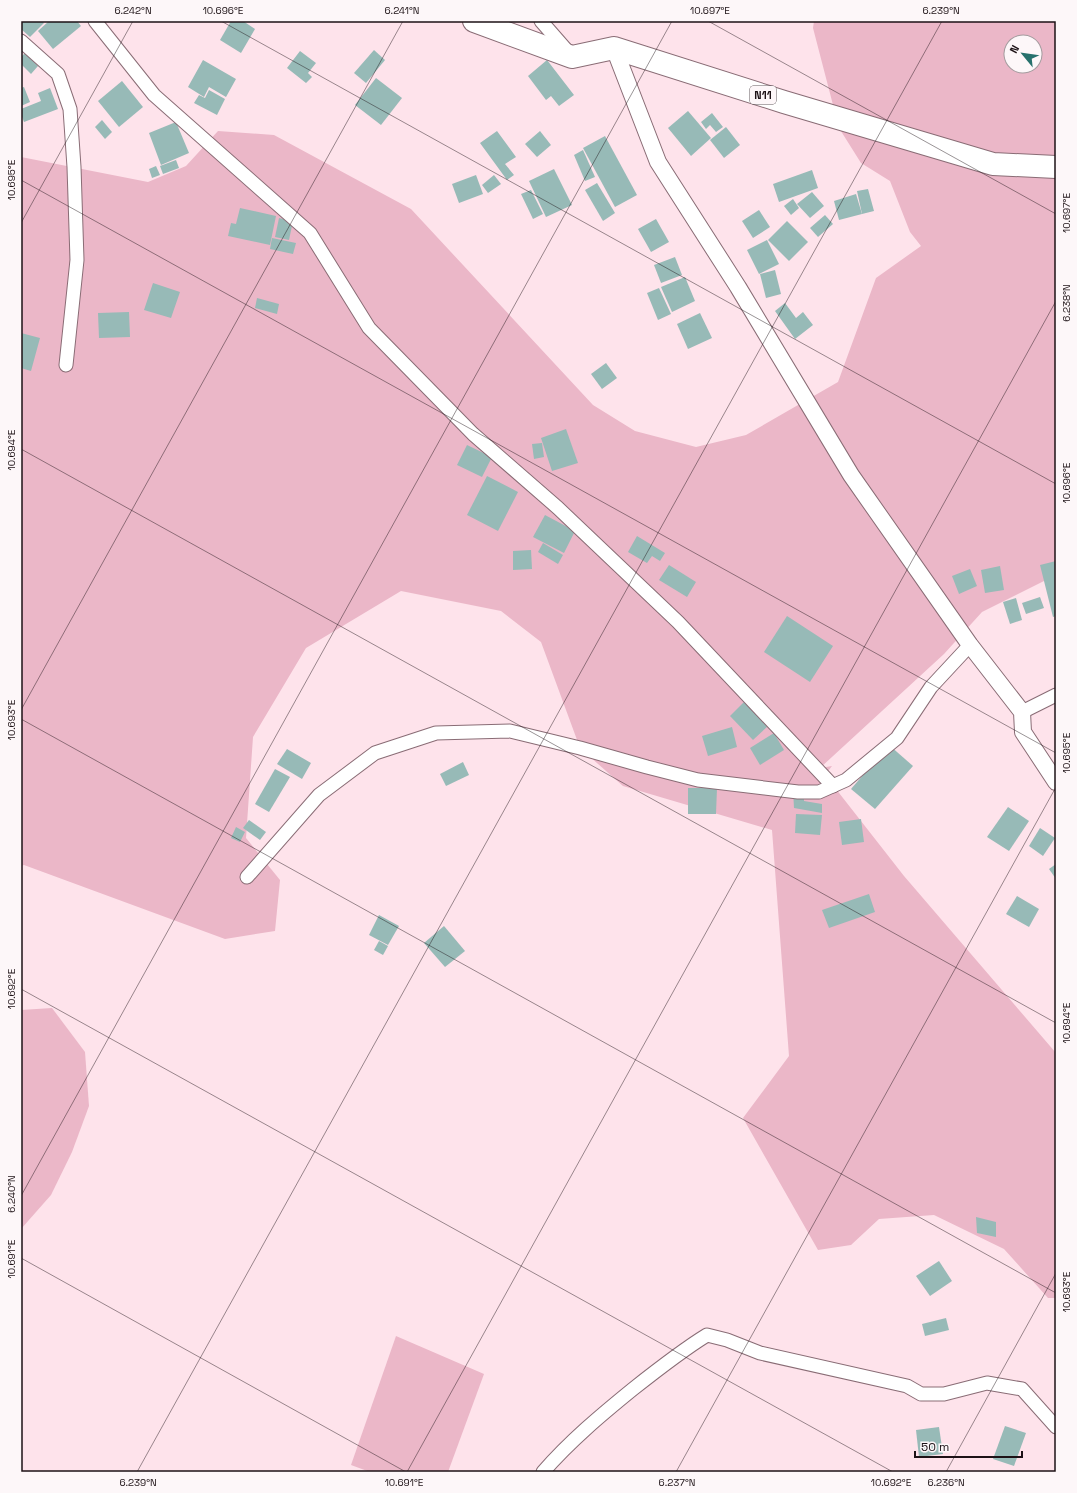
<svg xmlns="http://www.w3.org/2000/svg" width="1077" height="1493" font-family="'Space Grotesk',sans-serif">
  <rect width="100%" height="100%" fill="#fee3eb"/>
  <g fill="#ebb7c8" fill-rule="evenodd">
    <path d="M814 21H1056V575L982 612 944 654 820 768 832 766 825 775 904 876 1056 1053V1298H1048L1004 1249 934 1215 879 1219 851 1245 818 1250 743 1118 789 1056 772 830 623 786 580 748 541 642 501 611 401 591 306 648 253 737 246 838 280 880 275 931 225 939 24 865 21 866V157L148 182 186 166 218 131 274 135 411 209 593 405 635 431 696 447 746 435 838 382 876 278 921 246 910 232 890 181 861 163 839 128 813 28ZM1011 42H1035V66H1011Z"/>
    <polygon points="52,1008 85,1052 89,1106 72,1152 51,1195 21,1229 21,1010"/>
    <polygon points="396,1336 484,1374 448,1472 370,1472 351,1465"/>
  </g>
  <g fill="#97bab7">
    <polygon points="21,21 42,21 44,23 30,37 21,29"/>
    <polygon points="49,21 77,21 81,26 53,49 38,31"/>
    <polygon points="231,21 243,21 255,29 241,53 220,40"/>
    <polygon points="374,50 385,60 366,83 354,73"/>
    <polygon points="300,51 316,63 308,73 312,77 306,83 287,68"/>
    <polygon points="25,53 38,66 31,74 21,64 21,57"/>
    <polygon points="203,60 236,79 226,97 209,87 204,97 188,87"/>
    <polygon points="547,60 574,95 559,106 551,96 546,100 528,76"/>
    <polygon points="376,78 402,98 381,125 355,105"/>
    <polygon points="122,81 143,107 119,127 98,101"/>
    <polygon points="24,87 30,102 21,106 21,88"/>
    <polygon points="50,88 58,109 24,122 21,114 21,109 41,101 38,93"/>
    <polygon points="209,90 225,99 217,115 194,103 199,95 205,98"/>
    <polygon points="688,111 711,138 691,156 668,128"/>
    <polygon points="712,113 723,127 716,132 710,125 706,129 701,122"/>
    <polygon points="102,120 112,132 105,139 95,127"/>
    <polygon points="176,122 189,153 161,165 149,133"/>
    <polygon points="726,127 740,145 724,158 710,140"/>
    <polygon points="497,131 516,157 505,164 514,175 507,180 480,143"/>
    <polygon points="540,131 551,145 537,157 525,144"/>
    <polygon points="605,136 637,195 615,207 583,148"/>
    <polygon points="583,150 595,177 585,181 574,155"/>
    <polygon points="176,160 179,168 163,174 160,166"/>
    <polygon points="156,166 160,175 152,178 149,169"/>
    <polygon points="554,169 572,205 546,217 529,181"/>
    <polygon points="812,170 818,188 779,202 773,184"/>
    <polygon points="476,175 483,194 459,203 452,184"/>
    <polygon points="494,175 501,184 488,193 482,185"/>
    <polygon points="597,183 615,213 603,221 585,190"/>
    <polygon points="868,189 874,211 862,214 857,191"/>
    <polygon points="531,190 543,214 533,219 521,194"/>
    <polygon points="812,192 824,206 810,218 797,204"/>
    <polygon points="856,194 862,214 839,220 834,201"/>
    <polygon points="793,199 799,208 791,215 784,206"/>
    <polygon points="240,208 276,216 270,245 228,236 231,223 236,224"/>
    <polygon points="759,210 770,227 753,238 742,221"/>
    <polygon points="825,215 833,224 818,237 810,228"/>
    <polygon points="279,218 293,221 289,240 275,237"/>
    <polygon points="656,219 669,242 651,252 638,229"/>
    <polygon points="787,221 808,242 789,261 768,240"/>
    <polygon points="272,238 296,243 293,254 270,249"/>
    <polygon points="767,240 779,264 759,274 747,250"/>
    <polygon points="675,257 682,275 661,283 654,265"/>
    <polygon points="775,270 781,294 766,298 760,274"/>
    <polygon points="685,277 695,301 672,312 661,287"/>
    <polygon points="153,283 180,292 171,318 144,310"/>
    <polygon points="659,288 671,314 658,320 647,293"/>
    <polygon points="257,298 279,304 277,314 255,308"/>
    <polygon points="785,303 796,318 803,312 813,325 795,339 775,311"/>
    <polygon points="129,312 130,337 99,338 98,313"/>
    <polygon points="700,313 712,338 688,349 677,324"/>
    <polygon points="21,333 40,338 31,371 21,368"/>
    <polygon points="606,363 617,378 602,389 591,374"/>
    <polygon points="566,429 578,463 552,471 541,438"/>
    <polygon points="542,443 544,457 534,459 532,444"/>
    <polygon points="467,445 492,457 482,477 457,465"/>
    <polygon points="487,476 518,492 498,531 467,515"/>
    <polygon points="545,515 575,531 564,553 533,537"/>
    <polygon points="637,536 665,553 660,561 652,556 647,563 628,552"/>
    <polygon points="543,543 563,555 558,564 538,552"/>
    <polygon points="531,550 532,569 513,570 513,551"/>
    <polygon points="1056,561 1056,616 1053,617 1040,565"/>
    <polygon points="669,565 696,582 687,597 659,580"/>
    <polygon points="1000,566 1004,590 985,593 981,570"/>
    <polygon points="970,569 977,586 959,594 952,576"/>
    <polygon points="1040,597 1044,608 1026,614 1022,603"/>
    <polygon points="1016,598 1022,620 1010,624 1003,602"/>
    <polygon points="787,616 833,646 810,682 764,652"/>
    <polygon points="745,701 768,726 753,740 730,716"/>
    <polygon points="732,727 737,747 708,756 702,736"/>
    <polygon points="774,733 784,750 760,765 750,748"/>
    <polygon points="889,745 913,766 875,809 851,789"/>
    <polygon points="287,749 311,763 302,779 277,764"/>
    <polygon points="463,762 469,775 446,786 440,774"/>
    <polygon points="275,769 290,777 269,812 255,804"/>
    <polygon points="688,788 717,788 716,814 688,814"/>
    <polygon points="793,790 804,791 804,801 822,804 822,813 794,808"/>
    <polygon points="1008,807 1029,821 1009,851 987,837"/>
    <polygon points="796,814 822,815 820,835 795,833"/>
    <polygon points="861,819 864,842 842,845 839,822"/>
    <polygon points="249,820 266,832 260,840 243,828"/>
    <polygon points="236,827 245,832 240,842 231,838"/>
    <polygon points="1040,828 1055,838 1043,856 1029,846"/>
    <polygon points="1056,864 1056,879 1049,869"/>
    <polygon points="869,894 875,912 829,928 822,910"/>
    <polygon points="1017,896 1039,909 1029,927 1006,914"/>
    <polygon points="379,915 399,926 388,945 369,935"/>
    <polygon points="444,926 465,951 445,967 424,943"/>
    <polygon points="379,941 388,946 383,955 374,950"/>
    <polygon points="976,1217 996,1222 996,1237 977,1233"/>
    <polygon points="939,1261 952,1281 930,1296 916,1276"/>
    <polygon points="946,1318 949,1330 925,1336 922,1324"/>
    <polygon points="1005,1426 1026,1433 1014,1466 993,1459"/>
    <polygon points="939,1427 943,1454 919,1457 916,1430"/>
  </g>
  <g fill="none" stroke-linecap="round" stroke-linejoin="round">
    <g stroke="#896c75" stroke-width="15">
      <g id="minor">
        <polyline points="95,21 154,95 310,233 369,328 473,434 558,508 678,622 833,786"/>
        <polyline points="541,21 569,53"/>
        <polyline points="21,41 58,74 70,109 74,167 77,260 66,365"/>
        <polyline points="1022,712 1056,695"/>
        <polyline points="247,877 319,795 375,753 436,733 510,731 580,748 647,767 698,780 798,792 819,792 846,780 897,738 931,687 970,645"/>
        <path d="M543 1472C570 1441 601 1415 633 1389 657 1370 681 1351 707 1335L727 1340 760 1353 907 1386 921 1394H944L987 1383 1022 1389 1056 1427"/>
      </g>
    </g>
    <g stroke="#896c75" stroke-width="18">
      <polyline id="tertiary" points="614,48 658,162 738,287 851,475 970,645 1022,712 1023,732 1056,782"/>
    </g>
    <g stroke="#896c75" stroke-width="24">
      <polyline id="trunk" points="474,21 572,57 614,48 784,102 993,164 1056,167"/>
    </g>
    <use href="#minor" stroke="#fff" stroke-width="13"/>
    <use href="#tertiary" stroke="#fff" stroke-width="16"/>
    <use href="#trunk" stroke="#fff" stroke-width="22"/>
  </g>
  <path fill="none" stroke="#1d1216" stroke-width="1" stroke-opacity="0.45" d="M221 21 1056 484M708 21 1056 214M21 180 1056 753M21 223 133 21M21 449 1056 1023M21 710 403 21M21 719 1056 1293M21 989 893 1472M21 1196 672 21M21 1258 406 1472M137 1472 942 21M407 1472 1056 301M676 1472 1056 787M946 1472 1056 1273"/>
  <g text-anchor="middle" stroke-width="3" stroke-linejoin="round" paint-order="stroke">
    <rect fill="#fdf7f9" stroke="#60575a" stroke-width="1" x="750" y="86" width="26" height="18" rx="3"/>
    <g font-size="11" font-weight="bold" fill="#1d1216">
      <text x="763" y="99">N11</text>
    </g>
  </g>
  <rect width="1077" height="1493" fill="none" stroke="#fdf7f9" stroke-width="44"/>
  <g transform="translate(1023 54) rotate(299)"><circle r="19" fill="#fdf7f9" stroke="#a39b9e"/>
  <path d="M0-3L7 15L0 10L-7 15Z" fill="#27716d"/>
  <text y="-6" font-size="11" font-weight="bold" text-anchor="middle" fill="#1d1216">N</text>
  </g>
  <path d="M915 1451v6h107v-6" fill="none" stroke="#1d1216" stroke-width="2"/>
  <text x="921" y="1451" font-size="12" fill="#1d1216" stroke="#fdf7f9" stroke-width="3" paint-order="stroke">50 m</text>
  <rect x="22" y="22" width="1033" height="1449" fill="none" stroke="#1d1216" stroke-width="1.5"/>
  <g font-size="10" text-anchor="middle" fill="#1d1216">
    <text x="133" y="14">6.242°N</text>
    <text x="223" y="14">10.696°E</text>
    <text x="402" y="14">6.241°N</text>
    <text x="710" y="14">10.697°E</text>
    <text x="941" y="14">6.239°N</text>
    <text transform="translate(11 180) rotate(-90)" y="4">10.695°E</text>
    <text transform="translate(1066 213) rotate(-90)" y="4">10.697°E</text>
    <text transform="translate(1066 303) rotate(-90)" y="4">6.238°N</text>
    <text transform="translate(11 450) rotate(-90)" y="4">10.694°E</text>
    <text transform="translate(1066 483) rotate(-90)" y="4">10.696°E</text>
    <text transform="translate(11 720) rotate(-90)" y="4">10.693°E</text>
    <text transform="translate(1066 753) rotate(-90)" y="4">10.695°E</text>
    <text transform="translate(11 989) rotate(-90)" y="4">10.692°E</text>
    <text transform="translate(1066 1023) rotate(-90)" y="4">10.694°E</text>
    <text transform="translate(11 1194) rotate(-90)" y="4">6.240°N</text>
    <text transform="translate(11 1259) rotate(-90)" y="4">10.691°E</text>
    <text transform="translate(1066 1292) rotate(-90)" y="4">10.693°E</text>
    <text x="138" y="1486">6.239°N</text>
    <text x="404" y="1486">10.691°E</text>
    <text x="677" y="1486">6.237°N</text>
    <text x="891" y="1486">10.692°E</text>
    <text x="946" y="1486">6.236°N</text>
  </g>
</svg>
